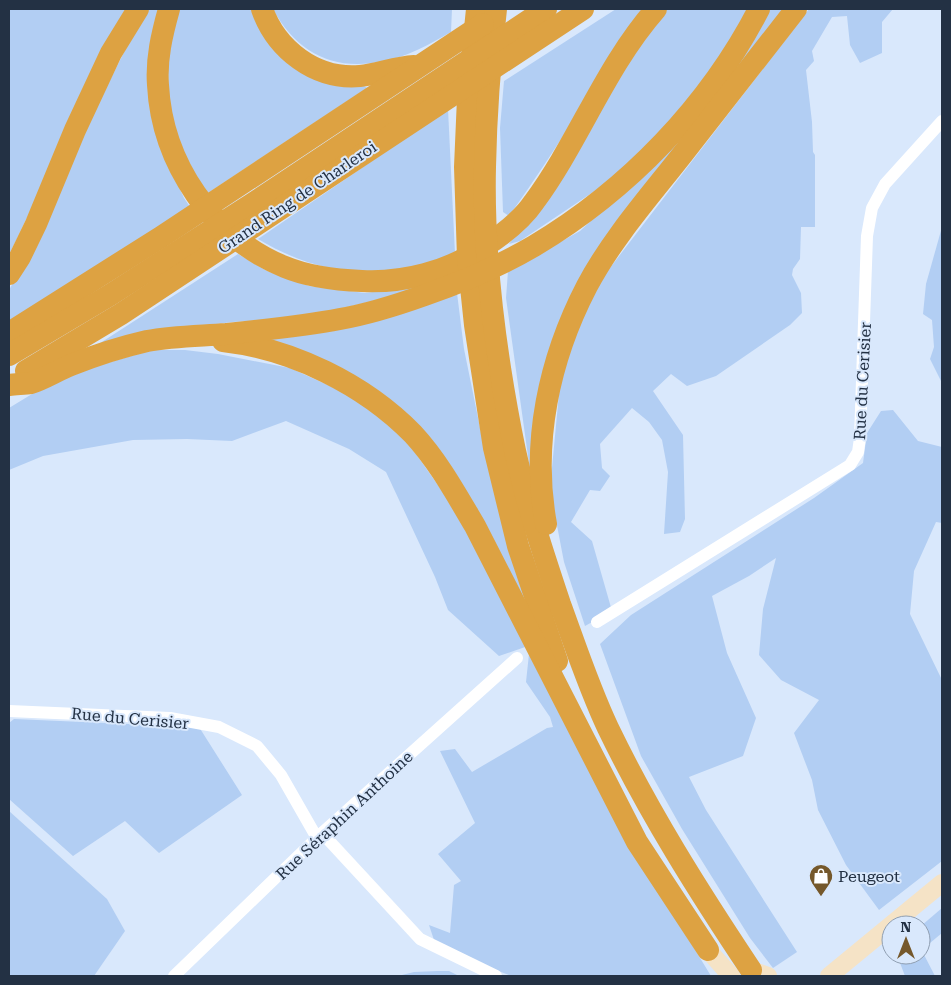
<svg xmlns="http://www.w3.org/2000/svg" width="951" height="985" font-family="'Roboto Serif',serif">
  <rect width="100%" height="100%" fill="#d9e8fc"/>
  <g fill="#b2cef3">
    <polygon points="9,9 127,9 9,255"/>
    <polygon points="146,9 158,9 172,172 184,198 190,207 9,321 9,290 30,253 74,151"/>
    <polygon points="176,9 253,9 261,29 359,82 367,88 208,193 190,168 170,120 167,46"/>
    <path d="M273 9H452L451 32C430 44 407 57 384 61 334 72 297 53 273 9Z"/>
    <path d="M616 9H642C599 79 557 149 509 216L503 212 500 128 504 81Z"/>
    <polygon points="666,9 749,9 736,36 672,122 620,174 520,241 509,244 526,222 633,53"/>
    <polygon points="769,9 789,9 600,253 532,485 506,298 508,271 580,231 655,162"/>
    <polygon points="809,9 893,9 882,22 882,53 860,63 850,45 847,16 832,17 812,51 814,61 806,70 812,122 813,152 815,155 815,227 801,227 800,259 793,269 792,275 801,293 802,313 790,325 716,376 687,386 671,374 653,391 683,435 685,519 680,532 664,534 668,472 662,440 649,422 632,408 600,444 602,468 610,476 600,491 590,490 571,522 592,541 612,611 585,626 564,562 550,489 561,372 596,286"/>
    <path d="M448 109 455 254C443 259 431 264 418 267 361 280 308 269 258 239Z"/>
    <polygon points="942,227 942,383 930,359 934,347 932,320 923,314 926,284"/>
    <polygon points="238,254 267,271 309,286 365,293 417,286 411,292 305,317 233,322 159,331 91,349"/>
    <polygon points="457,293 464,349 486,457 532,623 432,444 254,340"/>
    <polygon points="152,350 185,350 218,354 290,368 352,396 402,434 449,501 491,571 528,646 499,656 448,610 435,577 386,472 349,449 286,421 232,441 187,439 133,440 43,456 9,470 9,408 55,380 97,366"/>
    <polygon points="893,410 918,441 942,447 942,523 936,522 914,571 910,614 942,680 942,861 879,910 846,865 818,810 812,780 794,733 819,700 781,680 759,655 763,609 776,558 749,576 712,596 727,653 756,718 743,756 689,777 706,810 797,952 773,968 750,938 682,829 641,756 600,644 631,615 814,498 863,463 867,433 881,411"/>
    <polygon points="529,654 609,808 711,976 511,976 486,966 434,940 429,925 450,933 454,885 461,881 438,854 475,823 440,751 455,749 472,772 547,728 553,727 550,717 526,682"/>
    <polygon points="14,719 199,727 242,795 159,853 125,821 73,856 9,799 9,723"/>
    <polygon points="9,811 107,899 125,931 94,976 9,976"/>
    <polygon points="942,908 942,933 930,943 921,931 921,926"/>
    <polygon points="921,949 935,976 905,976 897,955 921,955"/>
    <polygon points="438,971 449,971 459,976 398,976 414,972"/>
  </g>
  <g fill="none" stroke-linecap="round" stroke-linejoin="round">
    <g stroke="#fff" stroke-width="12">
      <polyline points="597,622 850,465 858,452 860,438 867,236 872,208 885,184 942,121"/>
      <polyline points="9,711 170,718 219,727 257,746 281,775 317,838"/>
      <polyline points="322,833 420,939 496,976"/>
      <polyline points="174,976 322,833 517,658"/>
    </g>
    <g stroke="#f5e3c6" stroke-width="18">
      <polyline points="708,950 731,976"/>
      <polyline points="751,970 768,976"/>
      <polyline points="829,976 942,883"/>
    </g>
    <g stroke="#dda242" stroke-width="22">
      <path d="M169 9C162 34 156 59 158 85 162 163 213 238 285 267 309 277 336 280 362 281 403 283 448 272 482 248 501 236 521 221 534 202 579 141 605 67 656 9"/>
      <path d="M262 9C276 49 315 80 360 76 378 74 396 67 414 66"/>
      <polyline points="477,9 468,98 465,167 468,258 475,325 494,448 518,546 557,661"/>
      <path d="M496 9C490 61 486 114 485 167 483 252 495 348 511 431 522 490 541 547 560 604 575 645 589 688 608 728 649 813 699 892 751 970"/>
      <polyline points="9,274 20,257 36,224 75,130 111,53 138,9"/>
      <polyline points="9,333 161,237 483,24"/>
      <path d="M223 341C292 349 364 384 413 434 438 461 456 494 475 526L637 842 708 950"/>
      <polyline points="9,355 110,295 252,204 546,9"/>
      <polyline points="26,371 121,314 583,9"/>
      <path d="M9 385C16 384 24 384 31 383 44 379 58 370 71 365 96 355 121 347 147 341 173 336 200 336 226 334 264 330 303 326 340 319 369 314 397 305 425 295 462 282 500 266 534 246 628 190 709 106 759 9"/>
      <path d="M546 524C531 443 549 359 587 286 612 239 649 197 682 155 720 106 758 57 796 9"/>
    </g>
  </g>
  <defs>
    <g id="shop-pin" transform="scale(1.25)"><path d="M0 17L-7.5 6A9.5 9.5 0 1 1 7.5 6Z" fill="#75582b" stroke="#d9e8fc"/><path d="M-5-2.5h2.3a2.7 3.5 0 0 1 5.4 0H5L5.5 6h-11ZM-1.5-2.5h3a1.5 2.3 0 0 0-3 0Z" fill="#fff"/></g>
  </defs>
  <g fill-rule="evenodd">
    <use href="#shop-pin" x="821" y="876"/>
  </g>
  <g text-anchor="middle" stroke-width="4" stroke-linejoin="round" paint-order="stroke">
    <g font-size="16" fill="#233144" stroke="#d9e8fc">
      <text transform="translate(297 197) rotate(-34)" y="6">Grand Ring de Charleroi</text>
      <text transform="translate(862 381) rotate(-87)" y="6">Rue du Cerisier</text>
      <text transform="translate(130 718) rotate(5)" y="6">Rue du Cerisier</text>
      <text transform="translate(344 815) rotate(-43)" y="6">Rue Séraphin Anthoine</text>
    </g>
    <g font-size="16" fill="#233144" stroke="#d9e8fc" text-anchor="start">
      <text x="838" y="882">Peugeot</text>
    </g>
  </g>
  <rect width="951" height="985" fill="none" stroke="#233144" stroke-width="20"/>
  <g transform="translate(906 940)"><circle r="24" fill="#d9e8fc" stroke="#909fb2"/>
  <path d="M0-4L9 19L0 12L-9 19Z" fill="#75582b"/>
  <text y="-8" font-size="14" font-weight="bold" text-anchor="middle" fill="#233144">N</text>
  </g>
</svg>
